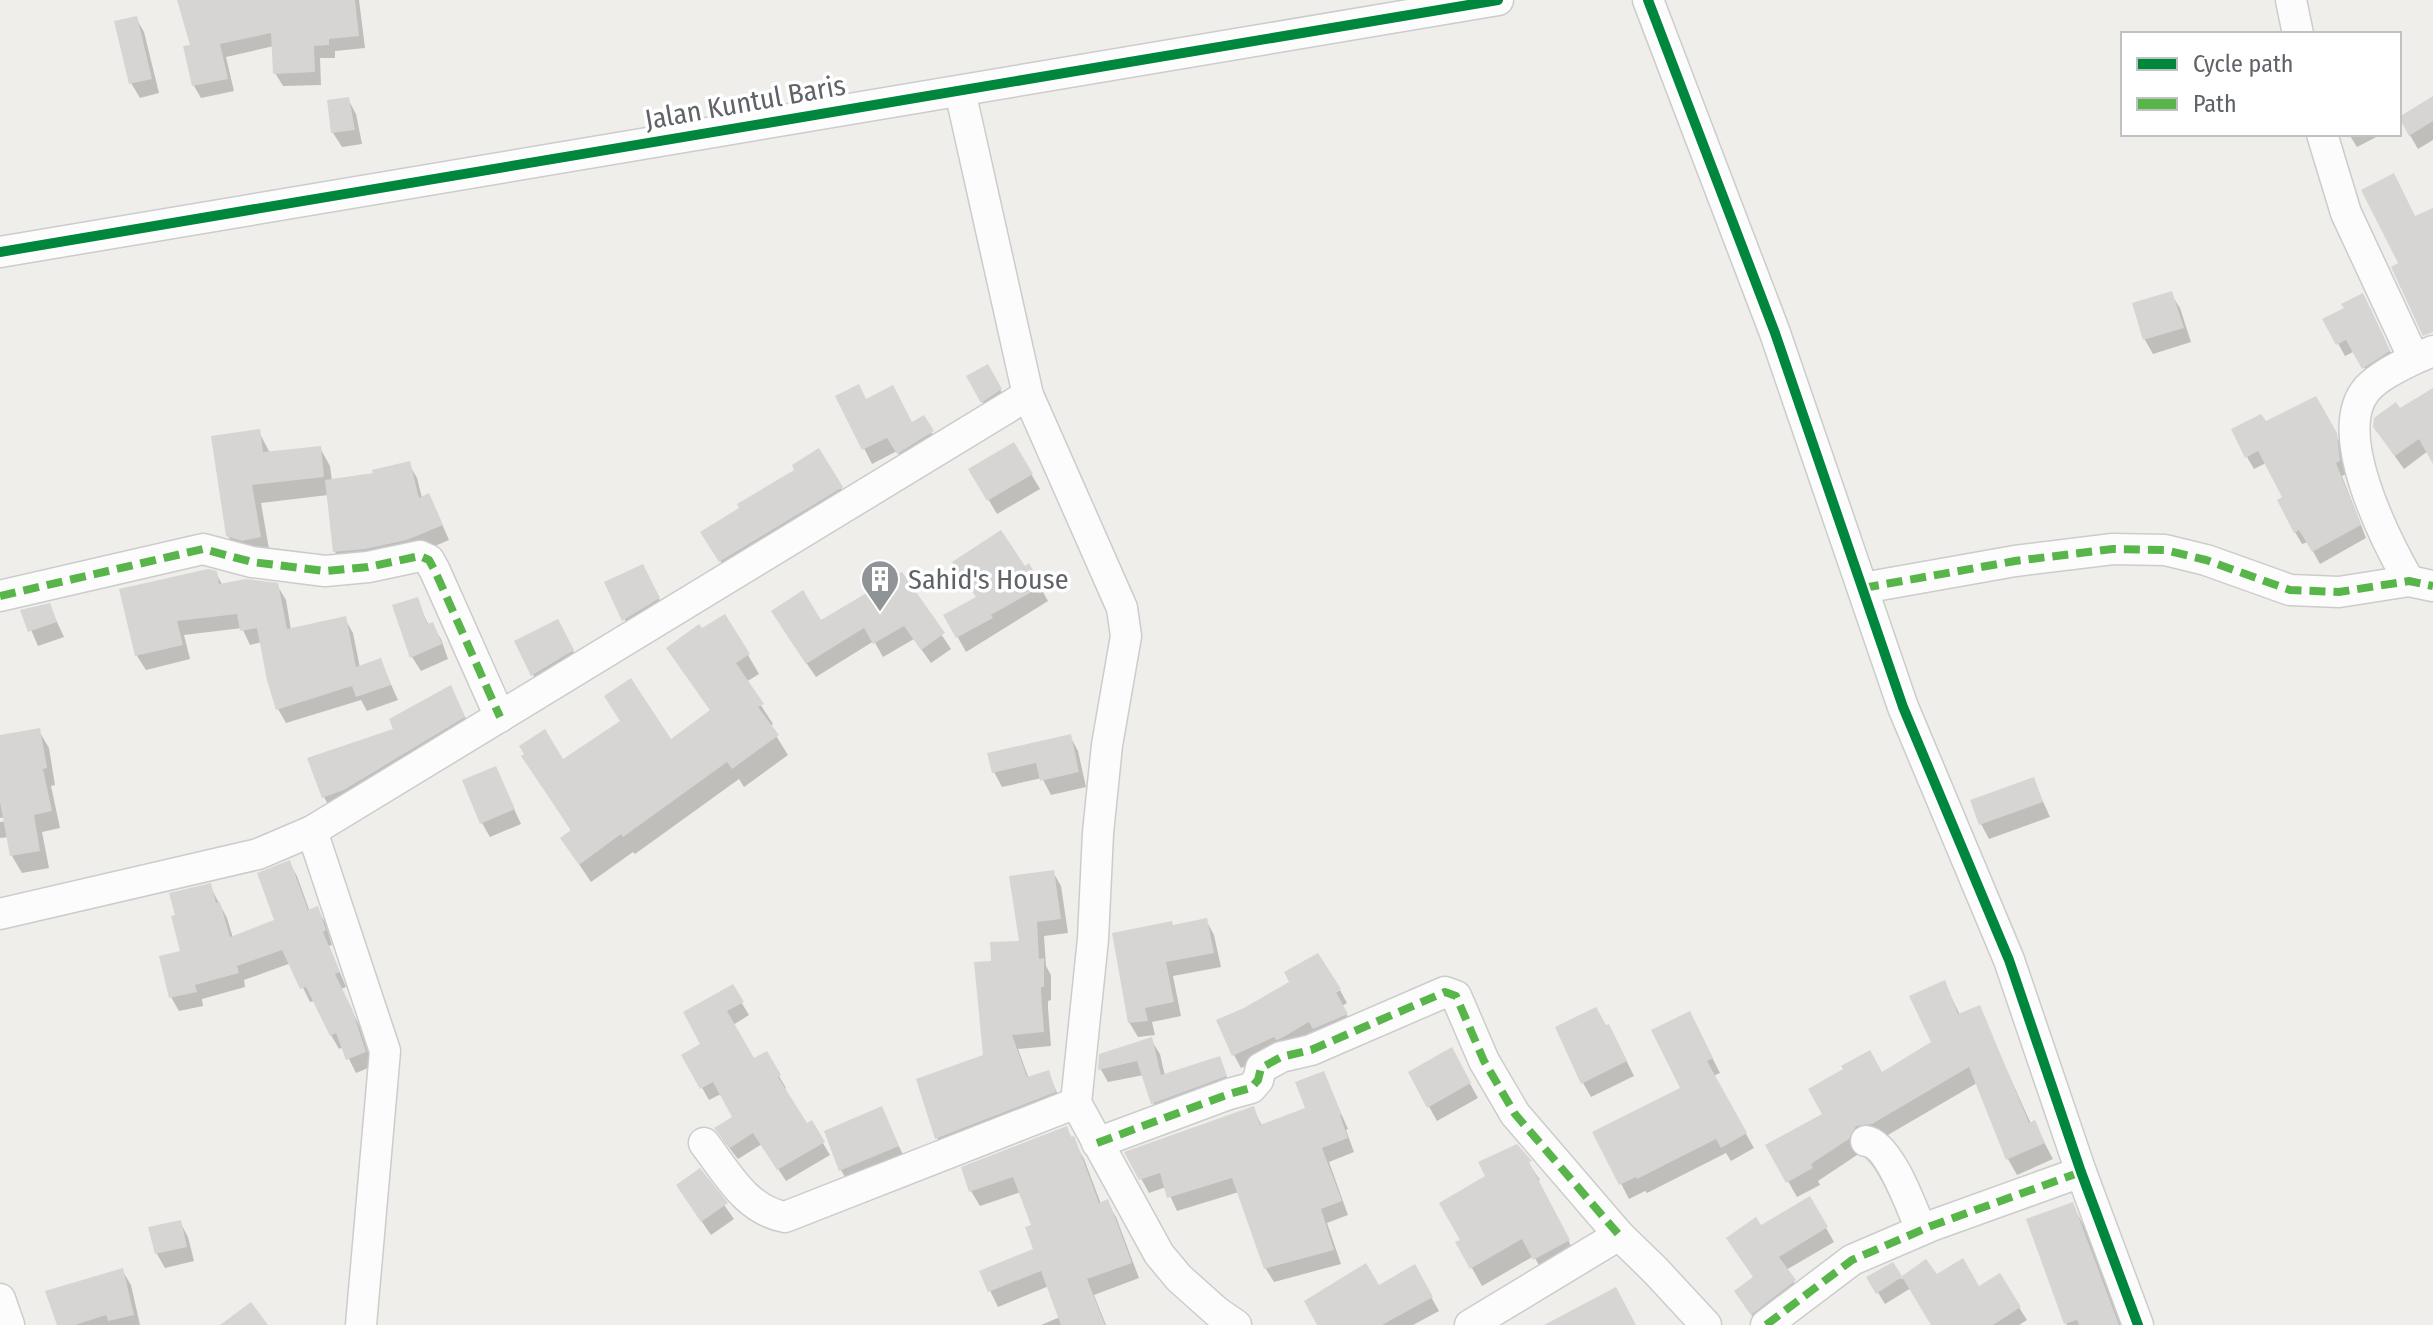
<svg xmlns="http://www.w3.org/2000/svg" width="2433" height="1325" font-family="'Fira Sans Condensed',sans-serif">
  <rect width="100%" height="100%" fill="#efeeea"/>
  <g fill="#0003">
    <polygon points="179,0 359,0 365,48 335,51 335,58 320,58 321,85 283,86 275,73 274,46 226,57 234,91 201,98 194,86 192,46"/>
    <polygon points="136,18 144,32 159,93 140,98 131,83"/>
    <polygon points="2433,98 2433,140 2418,149 2400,118"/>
    <polygon points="348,99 356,114 362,144 342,147 333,133"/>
    <polygon points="2349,134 2382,134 2357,147"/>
    <polygon points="2171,294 2180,308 2191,342 2153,354 2145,340 2135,304"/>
    <polygon points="2370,308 2396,364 2371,380 2355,351 2345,356 2325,320"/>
    <polygon points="987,367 1009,405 991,416 968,377"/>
    <polygon points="2433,391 2433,460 2428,451 2404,469 2384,441 2400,410"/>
    <polygon points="838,397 866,402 912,424 923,418 940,447 907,467 897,451 872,464"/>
    <polygon points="2315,399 2343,448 2346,474 2342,476 2366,538 2320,564 2308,542 2302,544 2295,532 2285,498 2266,463 2254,469 2247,457"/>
    <polygon points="259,432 270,453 320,448 330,466 332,481 375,474 409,464 417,478 422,498 436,510 449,540 416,554 344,566 335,552 328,495 261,503 270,555 238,554 228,536"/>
    <polygon points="1014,445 1040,489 997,514 971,470"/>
    <polygon points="841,488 850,502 729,575 703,533"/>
    <polygon points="1028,566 1048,601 966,652 946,616"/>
    <polygon points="216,573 223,586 277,585 286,600 291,630 345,619 353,633 360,668 380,660 398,700 367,711 361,700 286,723 278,709 262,642 250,645 242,628 184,635 190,659 146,670 137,656 121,590"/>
    <polygon points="902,575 951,649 931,663 914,639 883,657 874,641 816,677 781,626 820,622"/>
    <polygon points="650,580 666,613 632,634 607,583"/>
    <polygon points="417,600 429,626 432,625 441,639 448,659 421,671 412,657"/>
    <polygon points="49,605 64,637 38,646 23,611"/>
    <polygon points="565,636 581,666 541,690 516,642"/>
    <polygon points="748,655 759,674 746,682 773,724 770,726 788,755 744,787 739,779 635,854 633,852 591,882 562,839 572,832 535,775 563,762 671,741 711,711 680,667"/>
    <polygon points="458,702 472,732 332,812 324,797 310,759 396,730"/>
    <polygon points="39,731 49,748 55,785 51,786 60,828 42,832 49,868 22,873 12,856 9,837 0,838 0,822 13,820 13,816 0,818 0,765"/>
    <polygon points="1070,736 1078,751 1086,787 1051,795 1042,778 1002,787 994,772"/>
    <polygon points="495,768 521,824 490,837 482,823"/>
    <polygon points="2033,779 2050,817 1989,839 1981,824"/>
    <polygon points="289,863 297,876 310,912 317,909 325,922 332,945 329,946 346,987 341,989 359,1025 373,1066 356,1073 343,1047 339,1049 331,1035 314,1001 310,1002 291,963 244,980 245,987 202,999 203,1006 179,1011 171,997 182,952 210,886 227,918 233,938 276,921"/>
    <polygon points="1053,872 1061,886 1068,933 1044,936 1046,966 1051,975 1051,1000 1048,1001 1048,1008 1051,1046 1018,1049 1029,1079 1048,1072 1063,1106 945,1152 937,1138 985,1057 993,963 1021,942"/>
    <polygon points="1206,920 1214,935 1221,967 1173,976 1181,1016 1152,1022 1155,1035 1138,1037 1129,1022 1173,927"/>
    <polygon points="1944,982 1960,1015 1979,1008 2031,1124 2034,1123 2053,1159 2017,1175 2008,1159 1977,1083 1881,1139 1865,1142 1857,1155 1818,1181 1820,1185 1797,1197 1768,1146 1825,1115 1882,1075 1934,1042"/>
    <polygon points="732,987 749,1015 733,1025 754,1061 766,1054 786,1088 784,1090 807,1126 811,1123 830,1155 786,1181 762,1144 738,1159 724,1141 716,1129 735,1117 721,1094 709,1100 684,1056 703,1045"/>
    <polygon points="1340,990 1347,1003 1342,1006 1354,1028 1284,1049 1241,1068 1234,1055"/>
    <polygon points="1606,1027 1616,1040 1634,1076 1591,1097 1583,1083"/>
    <polygon points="1697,1028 1720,1073 1713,1076 1754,1148 1731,1161 1726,1153 1647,1193 1645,1191 1629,1199 1595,1133 1683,1089"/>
    <polygon points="1151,1040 1160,1054 1165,1076 1219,1059 1233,1091 1161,1117 1153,1103 1144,1075 1108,1082 1100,1068"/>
    <polygon points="1451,1050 1478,1098 1437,1121 1410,1073"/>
    <polygon points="1323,1073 1348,1129 1346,1130 1354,1152 1329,1162 1348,1215 1327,1223 1341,1264 1274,1282 1266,1269 1239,1192 1177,1211 1166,1187 1149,1193 1127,1153 1253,1108 1262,1126 1307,1109"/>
    <polygon points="881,1109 906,1161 849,1184 841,1170"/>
    <polygon points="1066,1128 1084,1159 1101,1204 1107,1202 1116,1217 1139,1278 1094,1295 1106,1325 1041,1325 1060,1317 1049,1286 998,1307 981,1272 1036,1250 1034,1226 1021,1192 980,1206 971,1191"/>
    <polygon points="1517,1147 1540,1180 1537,1181 1578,1259 1545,1277 1534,1256 1482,1286 1458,1243 1462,1240 1488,1177"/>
    <polygon points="700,1171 734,1219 711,1235 687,1200"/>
    <polygon points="1809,1198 1834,1242 1786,1270 1802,1295 1759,1325 1744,1305 1755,1278 1760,1227"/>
    <polygon points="2072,1204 2084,1226 2121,1325 2067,1325 2028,1220"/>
    <polygon points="180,1222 188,1237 194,1261 165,1268 157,1254 151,1229"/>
    <polygon points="1925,1262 1936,1277 1979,1288 1999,1276 2027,1320 2019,1325 1933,1325 1911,1288 1885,1304 1869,1278 1892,1265 1901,1279"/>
    <polygon points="1414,1267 1439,1311 1413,1325 1319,1325"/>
    <polygon points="122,1270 131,1285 140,1325 59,1325"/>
  </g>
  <g fill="#d6d5d3">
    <polygon points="177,0 355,0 359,36 329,39 329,45 314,46 315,72 273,74 271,33 220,44 228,79 192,86 183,46 190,45"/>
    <polygon points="137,16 152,79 129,84 114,21"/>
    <polygon points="2433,96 2433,121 2409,136 2399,117"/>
    <polygon points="349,97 355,130 331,133 327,100"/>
    <polygon points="2394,173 2415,216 2433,208 2433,332 2423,336 2391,267 2398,263 2361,190"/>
    <polygon points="2172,291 2184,328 2143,340 2132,303"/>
    <polygon points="2363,293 2390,351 2362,369 2346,340 2336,345 2322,319 2344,308 2341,304"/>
    <polygon points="988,364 1002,389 981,403 966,376"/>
    <polygon points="859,384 866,399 893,385 912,422 924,415 934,431 897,454 887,438 862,450 835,396"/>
    <polygon points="2433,388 2433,464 2419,439 2395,456 2373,427 2374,418 2396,402 2400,408"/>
    <polygon points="2316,396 2337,433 2340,461 2336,463 2361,525 2312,552 2299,530 2294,533 2277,500 2282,497 2258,451 2245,458 2231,429 2261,414 2266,421"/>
    <polygon points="260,429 263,452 321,446 324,477 252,485 261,537 242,541 226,536 211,436"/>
    <polygon points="1014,442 1033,474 987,501 968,469"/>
    <polygon points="819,448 843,487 719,562 700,532 739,508 737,504 794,470 792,465"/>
    <polygon points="410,461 419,498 429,493 443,525 407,540 365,549 333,552 325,480 373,473 372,470"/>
    <polygon points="1001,530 1025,566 1029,563 1042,586 991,615 993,618 956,638 943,615 976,597 952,562"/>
    <polygon points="643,564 660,598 622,621 604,582"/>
    <polygon points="208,569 217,571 219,584 246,579 278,583 287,629 346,616 356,667 381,658 391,685 356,697 352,686 276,710 267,680 257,628 240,631 237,614 177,621 183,645 135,656 119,589"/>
    <polygon points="902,572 945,633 921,650 904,626 873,644 864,628 806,664 771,611 803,590 821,620"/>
    <polygon points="418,597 427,624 433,622 442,644 410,658 392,605"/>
    <polygon points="50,603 57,622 28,632 20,610"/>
    <polygon points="725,614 750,654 736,663 764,704 758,707 779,735 732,769 727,762 623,837 621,834 579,865 560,838 571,830 521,756 524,754 519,746 545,729 563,759 620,721 604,696 631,678 671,739 710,710 666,648 699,624 702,628"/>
    <polygon points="558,619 574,650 531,676 514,641"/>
    <polygon points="451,685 465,717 344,790 322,798 307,758 393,729 389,719"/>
    <polygon points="40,728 47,768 43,769 52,811 34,815 40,851 10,856 0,802 0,735"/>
    <polygon points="1071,734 1079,772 1040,781 1036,763 992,773 987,753"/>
    <polygon points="496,766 515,809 480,824 462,780"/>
    <polygon points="2034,777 2043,802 1979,825 1970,800"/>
    <polygon points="290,860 308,910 318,906 326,930 323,932 340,972 335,974 352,1009 366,1052 346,1060 336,1033 330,1036 306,987 300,989 282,950 237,966 239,973 195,985 197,992 169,998 159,956 180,951 171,916 175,915 169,893 211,883 216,903 220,902 230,937 274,920 257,873"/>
    <polygon points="1054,870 1061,919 1037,922 1039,959 1044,958 1044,987 1041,987 1041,992 1044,1032 1012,1035 1027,1077 1049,1070 1056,1092 935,1139 916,1079 983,1055 974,962 991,961 990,942 1019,941 1009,876"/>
    <polygon points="1207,918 1214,953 1166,962 1174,1002 1145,1008 1148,1021 1128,1023 1112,933 1172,921 1173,925"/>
    <polygon points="1318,953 1341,989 1336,992 1348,1014 1313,1029 1309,1022 1280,1039 1276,1040 1274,1037 1232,1056 1216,1020 1244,1008 1289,982 1284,972"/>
    <polygon points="1945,980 1958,1014 1980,1005 2029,1123 2035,1120 2045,1143 2006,1160 1969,1067 1872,1124 1856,1126 1849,1139 1811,1164 1813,1168 1786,1183 1765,1145 1822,1114 1808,1089 1843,1069 1841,1066 1870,1050 1882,1072 1931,1042 1909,996"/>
    <polygon points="733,984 744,1002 727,1011 754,1058 767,1051 781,1075 778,1077 807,1123 812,1120 825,1142 777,1170 753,1133 730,1148 714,1128 732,1117 713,1082 700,1089 681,1055 700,1044 683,1012"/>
    <polygon points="1596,1007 1606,1025 1609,1024 1627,1061 1581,1084 1555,1027"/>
    <polygon points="1690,1011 1713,1058 1707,1061 1747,1133 1721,1148 1716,1139 1637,1179 1636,1177 1619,1185 1592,1132 1680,1088 1651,1030"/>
    <polygon points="1152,1037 1161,1075 1220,1056 1227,1076 1151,1104 1137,1061 1098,1070 1099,1054"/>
    <polygon points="1452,1047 1471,1083 1427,1108 1408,1072"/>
    <polygon points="1324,1071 1342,1115 1340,1115 1348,1138 1322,1148 1342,1201 1321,1209 1334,1250 1264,1269 1232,1178 1167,1198 1160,1173 1139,1180 1124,1152 1254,1106 1260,1125 1305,1108 1295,1082"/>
    <polygon points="882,1106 899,1146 839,1171 824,1131"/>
    <polygon points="1067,1126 1071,1137 1074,1136 1076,1141 1099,1203 1108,1199 1132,1263 1087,1279 1105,1325 1061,1325 1041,1271 988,1292 979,1271 1033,1249 1025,1227 1031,1225 1013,1177 969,1192 961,1167"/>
    <polygon points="1517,1144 1532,1161 1529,1162 1570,1240 1533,1260 1522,1239 1470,1269 1455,1242 1460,1240 1439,1203 1485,1176 1478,1162"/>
    <polygon points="700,1168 728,1203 701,1222 676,1185"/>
    <polygon points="1810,1196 1828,1227 1779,1257 1796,1280 1751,1315 1734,1291 1753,1277 1726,1238 1756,1217 1761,1225"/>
    <polygon points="2073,1202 2119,1325 2079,1325 2077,1320 2064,1324 2026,1219"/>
    <polygon points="181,1220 187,1247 155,1254 148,1227"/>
    <polygon points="1963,1258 1979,1286 2000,1273 2021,1307 1993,1325 1931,1325 1902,1277 1876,1294 1866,1277 1893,1262 1902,1276 1926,1259 1937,1274"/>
    <polygon points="1366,1263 1379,1285 1415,1264 1433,1297 1382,1325 1317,1325 1304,1301"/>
    <polygon points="123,1268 134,1315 108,1321 106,1315 75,1325 57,1325 45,1291"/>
    <polygon points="1616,1287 1636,1325 1544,1325"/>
    <polygon points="251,1302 268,1325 220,1325"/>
  </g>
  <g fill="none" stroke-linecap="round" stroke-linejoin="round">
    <g stroke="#cbcccc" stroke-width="33">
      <g id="minor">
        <polyline points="1648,0 1775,333 1903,707 2009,960 2081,1172 2138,1325"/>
        <polyline points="2291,0 2298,34"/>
        <polyline points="960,91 1028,395 1122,608 1126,636 1107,745 1098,833 1093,939 1076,1103 1159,1254 1179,1278 1217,1312 1236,1325"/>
        <polyline points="2322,134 2346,213 2414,359 2433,351"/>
        <polyline points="0,252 1498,0"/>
        <path d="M2409 581C2385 539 2330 432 2367 389 2379 376 2398 367 2414 359"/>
        <polyline points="1863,588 2015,561 2113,549 2165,550 2206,560 2290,590 2339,592 2409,581 2433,586"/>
        <polyline points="0,596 203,549 252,562 325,571 368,567 420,556 429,560 435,571 500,717"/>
        <polyline points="312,831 385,1051 361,1325"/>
        <polyline points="0,914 258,854 312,831 1028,395"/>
        <path d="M1866 1141C1889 1144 1912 1208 1921 1230"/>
        <path d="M704 1143C727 1173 746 1210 785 1217L1076 1103"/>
        <polyline points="1097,1143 1229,1094 1251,1088 1258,1080 1261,1068 1281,1057 1311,1050 1445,992 1456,996 1484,1061 1515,1114 1619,1235"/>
        <polyline points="0,1299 9,1325"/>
        <polyline points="1470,1325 1619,1235 1655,1270 1706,1325"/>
        <polyline points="1766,1325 1852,1260 1931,1226 2081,1172"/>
      </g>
    </g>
    <use href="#minor" stroke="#fdfcfc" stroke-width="30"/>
    <g stroke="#58b549" stroke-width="8" stroke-dasharray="16 8" stroke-linecap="butt">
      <polyline points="1863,588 2015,561 2113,549 2165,550 2206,560 2290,590 2339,592 2409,581 2433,586"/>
      <polyline points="0,596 203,549 252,562 325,571 368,567 420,556 429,560 435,571 500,717"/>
      <polyline points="1097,1143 1229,1094 1251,1088 1258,1080 1261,1068 1281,1057 1311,1050 1445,992 1456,996 1484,1061 1515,1114 1619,1235"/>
      <polyline points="1766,1325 1852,1260 1931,1226 2081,1172"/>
    </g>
    <g stroke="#fff" stroke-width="15">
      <g id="cycleway">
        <polyline points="1648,0 1775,333 1903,707 2009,960 2081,1172 2138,1325"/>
        <polyline points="0,252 1498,0"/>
      </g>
    </g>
    <use href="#cycleway" stroke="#00873e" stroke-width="10"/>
  </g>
  <defs>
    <g id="building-pin" transform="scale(2)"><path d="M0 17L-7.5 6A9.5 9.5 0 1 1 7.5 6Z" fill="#919496" stroke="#fff"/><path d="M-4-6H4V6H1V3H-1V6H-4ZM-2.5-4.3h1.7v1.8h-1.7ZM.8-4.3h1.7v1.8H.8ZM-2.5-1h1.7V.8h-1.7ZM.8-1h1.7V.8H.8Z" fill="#fff"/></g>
  </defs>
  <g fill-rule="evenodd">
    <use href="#building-pin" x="880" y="579"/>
  </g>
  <g text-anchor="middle" stroke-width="7" stroke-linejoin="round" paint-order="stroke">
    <g font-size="28" fill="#5f6368" stroke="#fff">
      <text transform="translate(745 102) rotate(-10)" y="10">Jalan Kuntul Baris</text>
    </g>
    <g font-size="28" fill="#5f6368" stroke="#fff" text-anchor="start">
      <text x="908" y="589">Sahid's House</text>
    </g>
  </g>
  <rect x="2121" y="32" width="280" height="104" fill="#ffffff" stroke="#bfc1c3" stroke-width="2"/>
  <rect x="2137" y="58" width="40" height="12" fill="#00873e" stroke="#bfc1c3" stroke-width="2"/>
  <text x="2193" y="72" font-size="24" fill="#5f6368">Cycle path</text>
  <rect x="2137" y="98" width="40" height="12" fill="#58b549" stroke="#bfc1c3" stroke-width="2"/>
  <text x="2193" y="112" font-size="24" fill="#5f6368">Path</text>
</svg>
